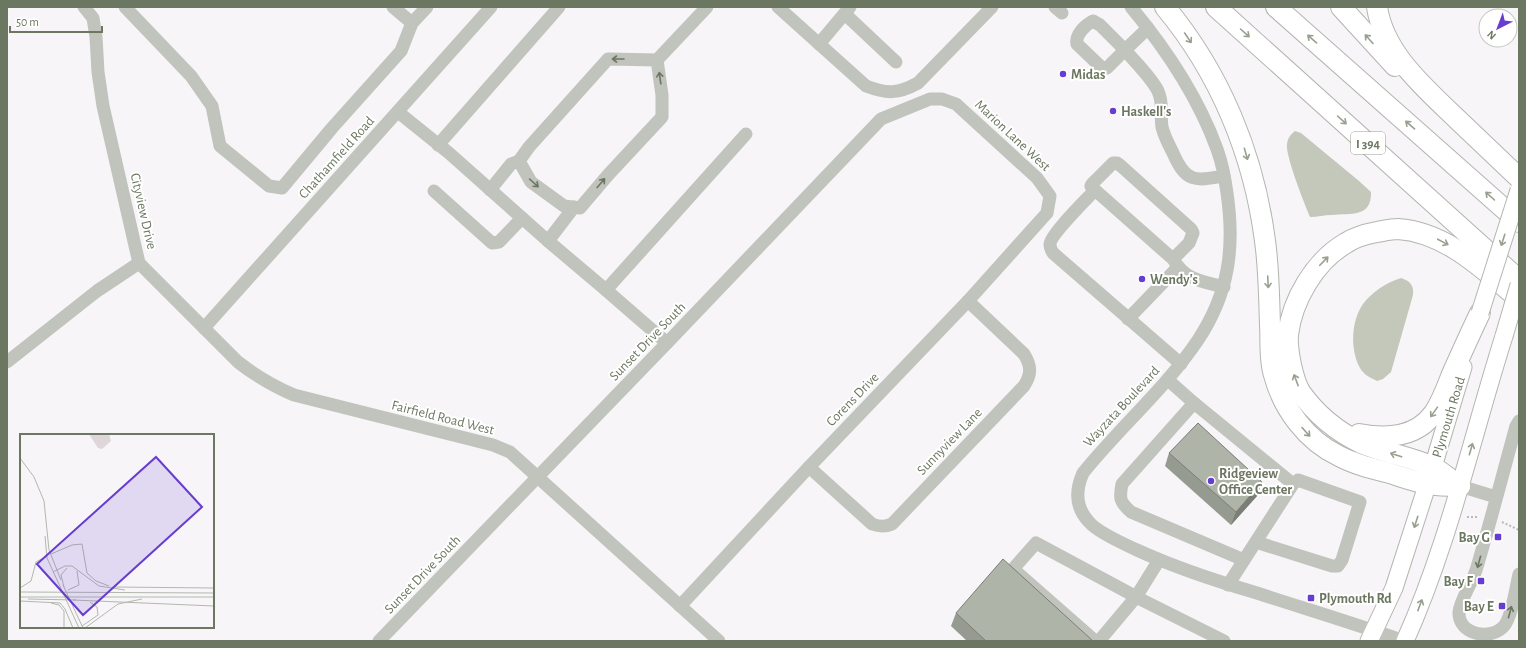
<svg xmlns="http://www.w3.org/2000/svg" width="1526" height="648" font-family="'Alegreya Sans',sans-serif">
  <rect width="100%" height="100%" fill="#f7f5f7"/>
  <g fill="#c3c8bb">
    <path d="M1295 131 1301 133 1359 181 1371 192C1372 218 1350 213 1332 215 1324 215 1318 217 1310 217 1305 205 1285 155 1287 144 1288 138 1290 135 1295 131Z"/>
    <path d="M1401 278C1410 281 1414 285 1413 295L1391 372 1383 379 1377 381C1371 378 1364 375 1360 368 1350 350 1351 321 1363 304 1373 291 1386 283 1401 278Z"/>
  </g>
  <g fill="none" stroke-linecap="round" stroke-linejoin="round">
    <g stroke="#b3b7af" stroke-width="19">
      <g id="major">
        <polyline points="1369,641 1394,588 1433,467 1463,367"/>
        <path d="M1405 641C1449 543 1472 437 1504 336"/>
      </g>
    </g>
    <g stroke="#b2b6af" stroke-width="22">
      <g id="highway">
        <path d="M1165 7C1220 73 1254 155 1265 241 1269 269 1269 297 1270 325 1271 341 1269 360 1274 375 1283 409 1307 441 1339 456 1354 464 1370 468 1386 472 1400 476 1415 482 1429 484 1439 486 1450 486 1460 486"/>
        <polyline points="1216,7 1519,280"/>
        <polyline points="1276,7 1519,222"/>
        <polyline points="1341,7 1395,66"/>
        <path d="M1377 7C1384 54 1425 88 1457 119 1478 139 1498 158 1519 178"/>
        <path d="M1359 434C1387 439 1416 438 1434 413 1442 401 1447 387 1452 374 1461 354 1470 334 1480 313"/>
        <path d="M1460 486C1451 480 1442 472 1433 467 1410 456 1384 453 1361 443 1338 432 1316 414 1301 393 1296 386 1293 374 1291 365 1289 355 1287 345 1288 335 1292 300 1315 261 1346 243 1355 237 1366 234 1377 232 1383 231 1391 229 1398 229 1446 232 1484 270 1519 299"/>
      </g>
    </g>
    <g stroke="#b8bbb5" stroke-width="2" stroke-dasharray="2 2" stroke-linecap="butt">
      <polyline points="1467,517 1478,517"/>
      <polyline points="1502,522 1519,530"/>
    </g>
    <g stroke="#c0c4bd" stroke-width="13">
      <polyline points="84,7 93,18 96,37 98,72 103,106 139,263"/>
      <polyline points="125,7 191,76 212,106 220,146 269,186 282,188 332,128 401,51 412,23 427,7"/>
      <polyline points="393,7 412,23"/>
      <path d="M778 7 866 86C887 94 898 94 918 83L992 7"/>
      <polyline points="1055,7 1062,13"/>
      <path d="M1131 7C1166 49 1198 97 1217 149 1222 163 1225 178 1227 193 1235 248 1229 293 1198 340 1165 389 1120 427 1083 473 1075 491 1075 508 1090 523 1099 533 1124 544 1137 550 1176 568 1216 581 1257 593 1306 609 1356 624 1404 641"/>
      <polyline points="845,14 896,62"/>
      <path d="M1093 21 1100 25 1125 50 1107 68 1101 67 1077 44C1075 35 1085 25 1093 21Z"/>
      <path d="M1148 28 1125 50C1135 62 1151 77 1158 91 1164 104 1160 114 1162 127 1164 136 1169 145 1173 153 1186 183 1195 181 1224 176"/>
      <polyline points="819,44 850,7"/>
      <polyline points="657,60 662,95 662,117 608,175 580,208 564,206 531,182 519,161 529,147 608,59 657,60 707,7"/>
      <polyline points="398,112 449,153 548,241"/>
      <polyline points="438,145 559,7"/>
      <polyline points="490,190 511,164 519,161"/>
      <path d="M1095 190C1086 200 1051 234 1050 244 1050 248 1051 250 1053 253L1181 364"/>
      <polyline points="434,191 492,243 499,242 522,218"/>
      <polyline points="574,207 548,241 606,290 746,134"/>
      <path d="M1173 259 1189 243 1193 233 1191 229 1121 166 1117 163H1113L1092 184 1091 186 1095 190 1173 259C1186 281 1202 281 1224 287"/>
      <path d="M139 263 238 362C256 376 273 386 294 395L493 445 510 452 719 641"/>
      <polyline points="606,290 667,343"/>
      <polyline points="1128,319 1178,267"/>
      <polyline points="204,328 491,7"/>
      <polyline points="7,362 97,291 139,263"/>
      <polyline points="1168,380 1194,403 1293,484"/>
      <path d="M1194 403 1122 484C1119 499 1120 502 1131 512L1244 560"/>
      <path d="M1519 421 1516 426C1503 473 1491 520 1477 567 1474 580 1460 600 1459 612 1458 635 1491 641 1504 626 1512 617 1516 586 1519 574"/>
      <path d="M809 467 872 524C880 527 885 527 892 524L1024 386C1032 374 1031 365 1024 354L968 301"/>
      <polyline points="1460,486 1496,497"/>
      <polyline points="1228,585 1255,543 1259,543 1332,566 1338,566 1342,560 1360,502 1298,480 1293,484 1255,543"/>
      <polyline points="379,641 667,343 881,119 930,99 942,99 956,104 1037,178 1050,196 1047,213 968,301 809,467 680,606"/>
      <polyline points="1095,641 1013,569 1036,543 1144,601 1224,641"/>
      <polyline points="1099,641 1136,597 1159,560"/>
    </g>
    <use href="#major" stroke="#fff" stroke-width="17"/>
    <use href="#highway" stroke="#fff" stroke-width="20"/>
    <g stroke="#b3b7af" stroke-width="19" stroke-linecap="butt">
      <g id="major-bridge">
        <polyline points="1480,313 1519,190"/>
        <polyline points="1504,336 1519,285"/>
      </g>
    </g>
    <use href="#major-bridge" stroke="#fff" stroke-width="17"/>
  </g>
  <g fill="#969b91">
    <polygon points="1169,453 1262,482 1257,496 1231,525 1165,466"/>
    <polygon points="956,613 1093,641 967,641 951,626"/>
  </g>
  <polygon fill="#7a7e76" points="1262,482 1257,496 1231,525 1236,512"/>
  <g fill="#afb4a9" stroke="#7a7e76">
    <polygon points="1198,423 1262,482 1236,512 1169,453"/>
    <polygon points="1003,559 1093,641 986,641 956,613"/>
  </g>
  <defs><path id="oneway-shaft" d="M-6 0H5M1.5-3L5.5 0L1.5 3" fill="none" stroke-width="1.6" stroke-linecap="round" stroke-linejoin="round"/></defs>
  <g stroke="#98a090">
    <use href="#oneway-shaft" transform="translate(1245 33) rotate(42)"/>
    <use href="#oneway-shaft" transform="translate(1188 38) rotate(56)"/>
    <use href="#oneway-shaft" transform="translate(1312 39) rotate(-139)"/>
    <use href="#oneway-shaft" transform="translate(1369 39) rotate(-132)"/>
    <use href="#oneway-shaft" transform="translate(1342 120) rotate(42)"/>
    <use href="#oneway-shaft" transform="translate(1410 125) rotate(-139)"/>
    <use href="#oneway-shaft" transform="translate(1246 154) rotate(74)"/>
    <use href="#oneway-shaft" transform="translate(1490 196) rotate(-138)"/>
    <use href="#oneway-shaft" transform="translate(1503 240) rotate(108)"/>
    <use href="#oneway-shaft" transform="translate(1443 242) rotate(28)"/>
    <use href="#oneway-shaft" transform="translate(1324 261) rotate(-46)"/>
    <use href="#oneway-shaft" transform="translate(1268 282) rotate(87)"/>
    <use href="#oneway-shaft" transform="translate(1296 380) rotate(-111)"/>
    <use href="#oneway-shaft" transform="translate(1434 412) rotate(125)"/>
    <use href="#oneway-shaft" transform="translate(1306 432) rotate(48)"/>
    <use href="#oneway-shaft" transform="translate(1471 449) rotate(-74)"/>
    <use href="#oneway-shaft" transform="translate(1396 455) rotate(-162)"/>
    <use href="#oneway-shaft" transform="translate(1416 522) rotate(108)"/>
    <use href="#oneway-shaft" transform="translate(1420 605) rotate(-69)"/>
  </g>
  <g stroke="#6c7761">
    <use href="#oneway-shaft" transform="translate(618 59) rotate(-180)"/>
    <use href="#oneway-shaft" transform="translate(660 78) rotate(-98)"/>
    <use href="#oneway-shaft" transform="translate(534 183) rotate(42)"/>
    <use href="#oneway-shaft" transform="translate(601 183) rotate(-50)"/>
    <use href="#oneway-shaft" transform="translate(1479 562) rotate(105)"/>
    <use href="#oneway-shaft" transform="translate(1510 612) rotate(-75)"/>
  </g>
  <g fill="#673dcf" stroke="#fff" stroke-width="1.5">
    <circle cx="1063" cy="74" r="4"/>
    <circle cx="1113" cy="111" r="4"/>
    <circle cx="1142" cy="279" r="4"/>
    <circle cx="1211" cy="481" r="4"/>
    <rect x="1494" y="533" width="8" height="8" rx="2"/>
    <rect x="1477" y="577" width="8" height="8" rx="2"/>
    <rect x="1307" y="594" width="8" height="8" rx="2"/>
    <rect x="1498" y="602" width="8" height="8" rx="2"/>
  </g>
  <g text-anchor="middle" stroke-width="4" stroke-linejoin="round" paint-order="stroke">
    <rect fill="#fff" stroke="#98a090" stroke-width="1" x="1351" y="132" width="34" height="22" rx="3"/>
    <g font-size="13" font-weight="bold" fill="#6c7761">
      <text x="1368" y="148">I 394</text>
    </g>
    <g font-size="14" font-weight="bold" fill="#6c7761" stroke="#fff" text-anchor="start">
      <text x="1071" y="79">Midas</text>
      <text x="1121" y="116">Haskell's</text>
      <text x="1150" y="284">Wendy's</text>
      <text x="1219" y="478">Ridgeview<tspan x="1219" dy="16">Office Center</tspan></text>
      <text x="1490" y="542" text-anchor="end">Bay G</text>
      <text x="1473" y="586" text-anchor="end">Bay F</text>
      <text x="1319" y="603">Plymouth Rd</text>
      <text x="1494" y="611" text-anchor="end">Bay E</text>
    </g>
    <g font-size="14" fill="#6c7761" stroke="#fff">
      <text transform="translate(1013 135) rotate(43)" y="5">Marion Lane West</text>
      <text transform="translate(336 157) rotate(-48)" y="5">Chathamfield Road</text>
      <text transform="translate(144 211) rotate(77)" y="5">Cityview Drive</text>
      <text transform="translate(647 341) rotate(-46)" y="5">Sunset Drive South</text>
      <text transform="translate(852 399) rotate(-46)" y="5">Corens Drive</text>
      <text transform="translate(1121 406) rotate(-47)" y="5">Wayzata Boulevard</text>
      <text transform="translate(443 417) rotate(14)" y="5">Fairfield Road West</text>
      <text transform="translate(1448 417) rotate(-73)" y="5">Plymouth Road</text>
      <text transform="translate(949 441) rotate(-46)" y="5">Sunnyview Lane</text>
      <text transform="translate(422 574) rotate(-46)" y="5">Sunset Drive South</text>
    </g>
  </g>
  <g transform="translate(20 434)">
    <rect width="194" height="194" fill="#f7f5f7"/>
    <path d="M69 0H89L91 7 82 15 78 14Z" fill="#ded6d9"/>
    <path fill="none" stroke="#b3b8ae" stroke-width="1" d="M0 24 14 43 24 67 29 116 41 146M25 102 27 124 59 194M31 120 52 111 62 110 67 139 76 147 89 152M33 138 45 132H52L79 152 105 156M43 151 63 194M44 153 41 141 47 134M95 153 194 154M0 154 11 147 16 128 27 122M48 156 59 151 57 137M0 158 194 159M0 163H194M8 165 56 166M53 166 194 172M0 167 40 169 45 175 53 194M31 169 39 171 44 177V194M62 192 78 181 77 173 70 168M65 194 98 170 122 165"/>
    <path fill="#673dcf" fill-opacity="0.15" stroke="#673dcf" stroke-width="2" d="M136 23 182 73 63 181 17 130Z"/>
    <rect width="194" height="194" fill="none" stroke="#6c7761" stroke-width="2"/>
  </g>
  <rect width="1526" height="648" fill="none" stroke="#6c7761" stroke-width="16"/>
  <g transform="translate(1498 28) rotate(222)"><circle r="19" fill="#ffffff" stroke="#c4c9c0"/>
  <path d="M0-3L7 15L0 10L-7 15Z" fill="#673dcf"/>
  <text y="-6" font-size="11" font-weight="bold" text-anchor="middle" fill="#6c7761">N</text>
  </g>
  <path d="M10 26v6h92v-6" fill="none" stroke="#6c7761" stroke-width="2"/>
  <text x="16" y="26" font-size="12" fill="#6c7761" stroke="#ffffff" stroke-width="3" paint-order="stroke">50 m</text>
</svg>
